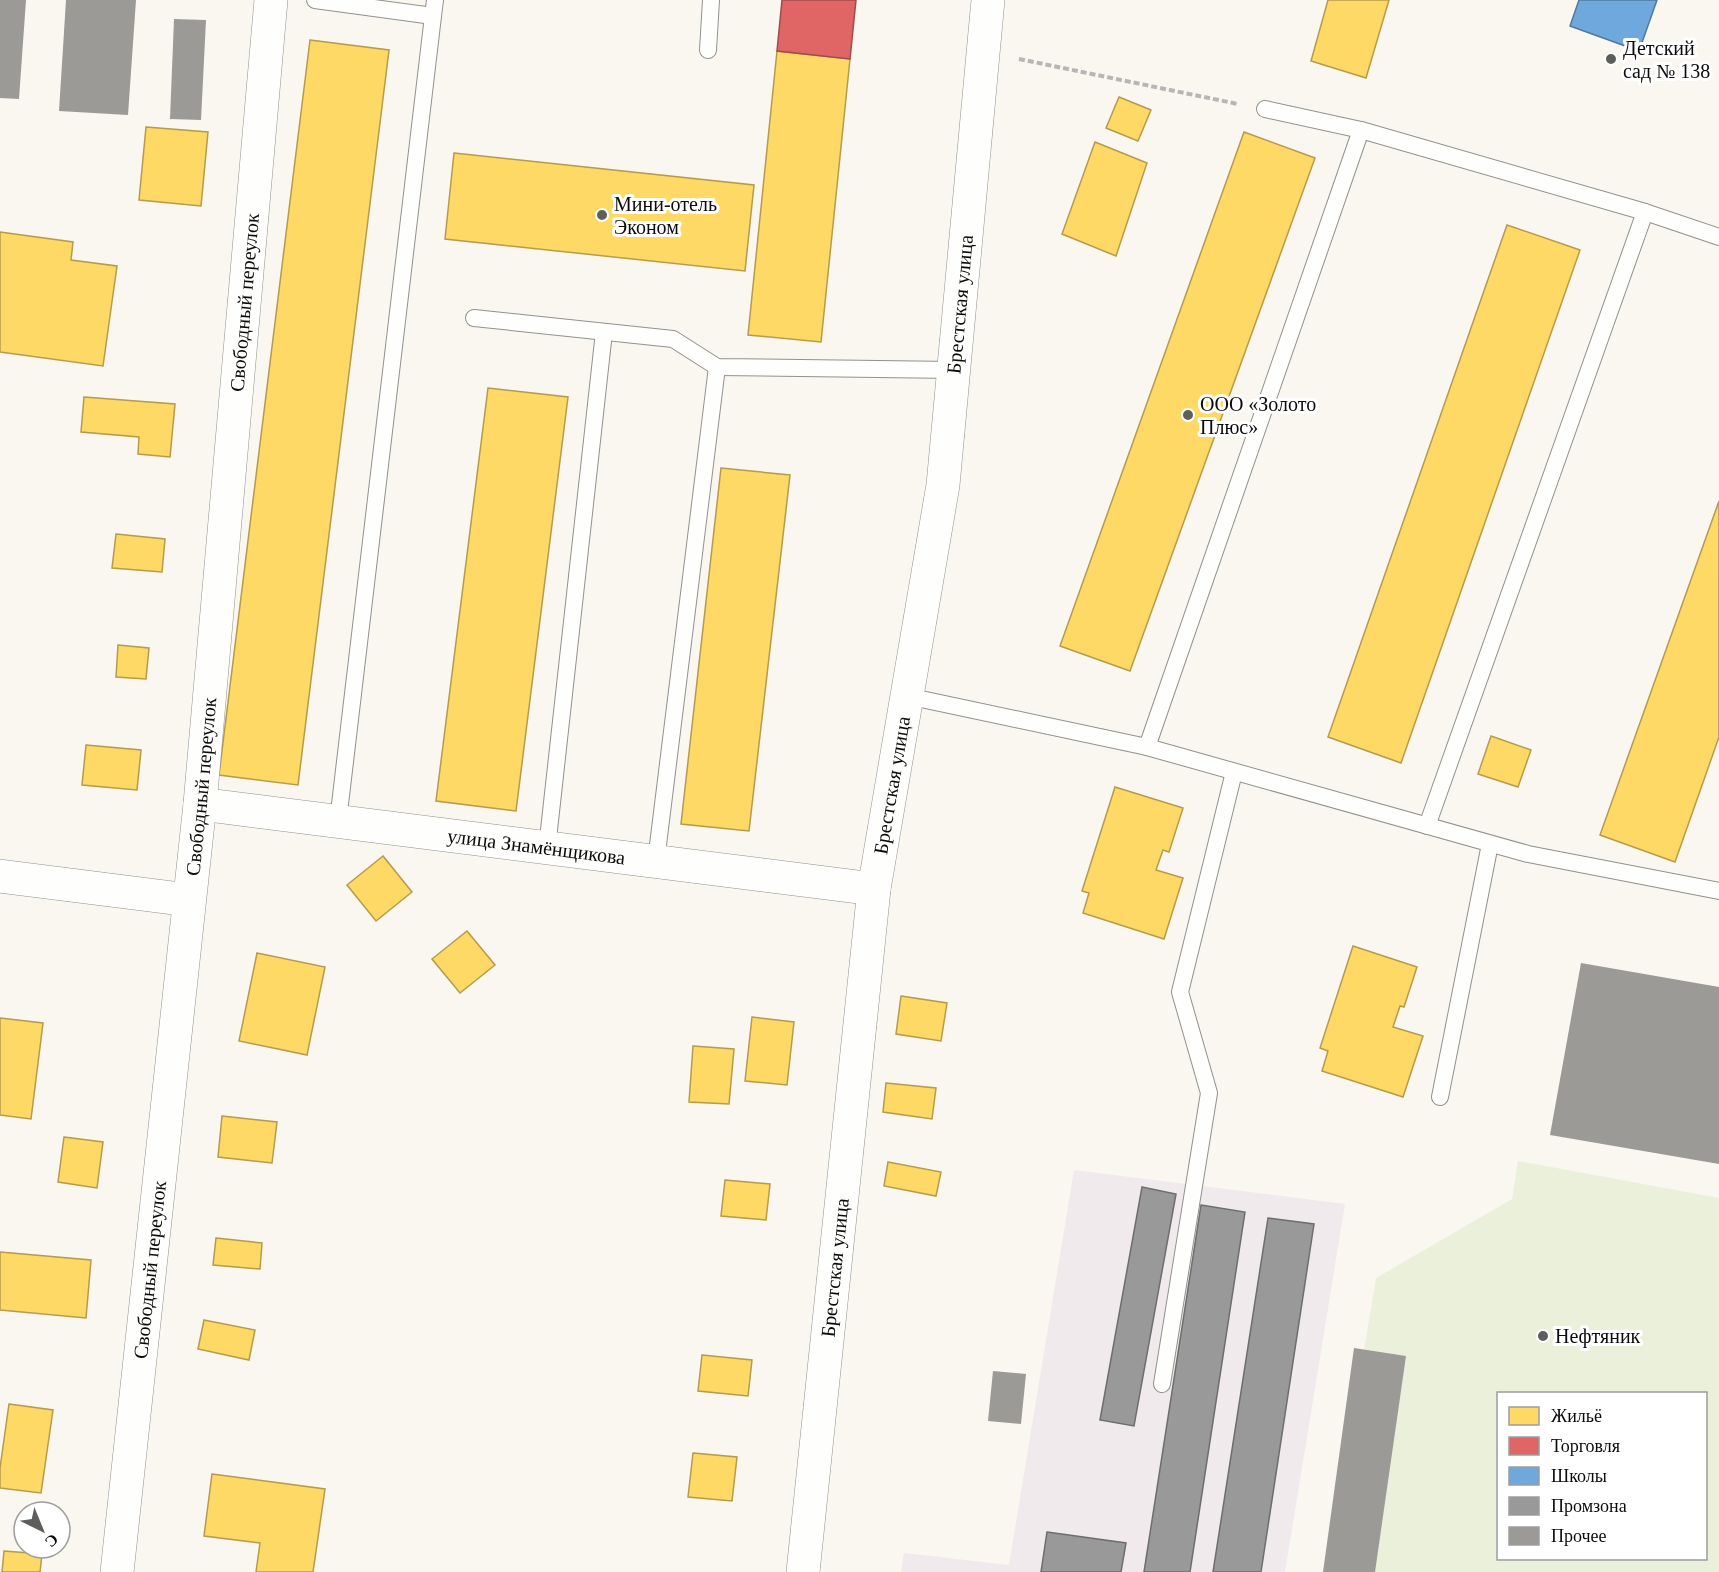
<svg xmlns="http://www.w3.org/2000/svg" width="1719" height="1572" font-family="Georgia,serif">
  <rect width="100%" height="100%" fill="#f9f7f0"/>
  <polygon fill="#f0eaec" points="1074,1170 1345,1204 1285,1572 901,1572 904,1553 1009,1565"/>
  <path fill="#ebf0db" fill-rule="evenodd" d="M1518 1161 1719 1198V1572H1327L1376 1278 1512 1199ZM1498 1394H1706V1558H1498Z"/>
  <g fill="#ffd966" stroke="#b69b4b" stroke-width="1.5">
    <polygon points="1328,0 1389,0 1366,78 1311,61"/>
    <polygon points="310,40 389,50 298,785 219,775"/>
    <polygon points="777,51 850,59 821,342 748,335"/>
    <polygon points="1119,97 1151,110 1138,141 1106,128"/>
    <polygon points="146,127 208,132 201,206 139,200"/>
    <polygon points="1244,132 1315,158 1130,671 1060,646"/>
    <polygon points="1095,142 1147,163 1116,256 1062,234"/>
    <polygon points="454,153 754,185 745,271 445,239"/>
    <polygon points="1507,225 1580,250 1401,763 1328,737"/>
    <polygon points="0,232 73,242 71,260 117,266 103,366 0,352"/>
    <polygon points="488,388 568,397 516,811 436,801"/>
    <polygon points="84,397 175,404 170,457 138,454 139,437 81,432"/>
    <polygon points="721,468 790,475 749,831 681,824"/>
    <polygon points="1719,501 1719,737 1675,862 1600,835"/>
    <polygon points="116,534 165,539 162,572 112,568"/>
    <polygon points="118,645 149,648 146,679 116,677"/>
    <polygon points="1491,736 1531,750 1518,787 1478,774"/>
    <polygon points="86,745 141,750 137,790 82,785"/>
    <polygon points="1115,787 1183,808 1169,852 1163,850 1156,870 1183,878 1164,939 1083,913 1089,893 1082,891"/>
    <polygon points="383,856 412,892 376,921 347,885"/>
    <polygon points="467,931 495,965 460,993 432,959"/>
    <polygon points="1353,946 1417,967 1404,1007 1400,1006 1393,1027 1423,1036 1403,1097 1322,1071 1328,1051 1320,1048"/>
    <polygon points="257,953 325,967 307,1055 239,1041"/>
    <polygon points="901,996 947,1003 941,1041 896,1034"/>
    <polygon points="752,1017 794,1022 787,1085 745,1081"/>
    <polygon points="0,1018 43,1023 31,1119 0,1115"/>
    <polygon points="693,1046 734,1049 729,1104 689,1102"/>
    <polygon points="886,1083 936,1088 932,1119 883,1112"/>
    <polygon points="222,1116 277,1122 272,1163 218,1157"/>
    <polygon points="64,1137 103,1142 97,1188 58,1182"/>
    <polygon points="888,1162 941,1172 936,1196 884,1186"/>
    <polygon points="725,1180 770,1184 766,1220 721,1216"/>
    <polygon points="216,1238 262,1243 260,1269 213,1265"/>
    <polygon points="0,1252 91,1260 86,1318 0,1310"/>
    <polygon points="204,1320 255,1330 249,1360 198,1349"/>
    <polygon points="702,1355 752,1360 748,1396 698,1391"/>
    <polygon points="9,1404 53,1410 41,1493 0,1488 0,1468"/>
    <polygon points="693,1453 737,1457 732,1501 688,1497"/>
    <polygon points="212,1474 325,1489 313,1572 256,1572 260,1543 204,1536"/>
    <polygon points="4,1551 42,1554 40,1572 2,1572"/>
  </g>
  <polygon fill="#e06666" stroke="#a04b4b" stroke-width="1.5" points="782,0 856,0 850,59 777,51"/>
  <polygon fill="#6fa8dc" stroke="#51799d" stroke-width="1.5" points="1579,0 1657,0 1639,51 1570,26"/>
  <g fill="#999" stroke="#6e6e6e" stroke-width="1.5">
    <polygon points="1142,1187 1176,1194 1134,1426 1100,1420"/>
    <polygon points="1201,1205 1245,1212 1190,1572 1144,1572"/>
    <polygon points="1268,1218 1314,1224 1261,1572 1213,1572"/>
    <polygon points="1047,1532 1126,1543 1121,1572 1041,1572"/>
  </g>
  <g fill="#9c9a96">
    <polygon points="0,0 26,0 19,99 0,98"/>
    <polygon points="66,0 136,0 128,115 59,111"/>
    <polygon points="174,19 206,20 201,120 170,119"/>
    <polygon points="1581,963 1719,987 1719,1164 1550,1135"/>
    <polygon points="1354,1348 1406,1356 1375,1572 1323,1572"/>
    <polygon points="993,1371 1026,1374 1021,1424 988,1421"/>
  </g>
  <g fill="none" stroke-linecap="round" stroke-linejoin="round">
    <g stroke="#92918e" stroke-width="18">
      <g id="service">
        <polyline points="315,0 433,16 435,0"/>
        <polyline points="708,50 711,0"/>
        <polyline points="1265,109 1361,130 1645,212 1719,237"/>
        <polyline points="474,318 673,339 717,367 955,370"/>
        <polyline points="907,696 1147,747 1528,854 1719,891"/>
        <polyline points="1147,747 1361,130"/>
        <polyline points="338,821 433,16"/>
        <polyline points="1427,826 1645,212"/>
        <polyline points="547,848 604,332"/>
        <polyline points="656,861 717,367"/>
        <polyline points="1440,1097 1490,844"/>
        <polyline points="1162,1384 1209,1093 1180,992 1234,772"/>
      </g>
    </g>
    <g stroke="#92918e" stroke-width="34">
      <g id="minor">
        <path id="s1" d="M200 804 874 889"/>
        <polyline points="0,876 189,900"/>
        <path id="s2" d="M117 1572 200 804 271 0"/>
      </g>
    </g>
    <g stroke="#92918e" stroke-width="34">
      <g id="tertiary">
        <path id="s3" d="M803 1572 874 889 943 485 988 0"/>
      </g>
    </g>
    <polyline stroke="#b7b6b5" stroke-width="4" stroke-dasharray="6 3" stroke-linecap="butt" points="1019,59 1238,104"/>
    <use href="#service" stroke="#fefefd" stroke-width="16"/>
    <use href="#minor" stroke="#fefefd" stroke-width="33"/>
    <use href="#tertiary" stroke="#fefefd" stroke-width="33"/>
  </g>
  <g fill="#5e5e5b" stroke="#fff" stroke-width="2">
    <circle cx="1611" cy="59" r="6"/>
    <circle cx="602" cy="215" r="6"/>
    <circle cx="1188" cy="415" r="6"/>
    <circle cx="1543" cy="1336" r="6"/>
  </g>
  <g text-anchor="middle" stroke-width="6" stroke-linejoin="round" paint-order="stroke">
    <g font-size="20" fill="#0b0b0b" stroke="#fff" text-anchor="start">
      <text x="1623" y="55">Детский<tspan x="1623" dy="23">сад № 138</tspan></text>
      <text x="614" y="211">Мини-отель<tspan x="614" dy="23">Эконом</tspan></text>
      <text x="1200" y="411">ООО «Золото<tspan x="1200" dy="23">Плюс»</tspan></text>
      <text x="1555" y="1343">Нефтяник</text>
    </g>
    <g font-size="20" fill="#0b0b0b" stroke="#fff">
      <text dy="7" stroke="none"><textPath href="#s2" startOffset="1276">Свободный переулок</textPath></text>
      <text dy="7" stroke="none"><textPath href="#s3" startOffset="1278">Брестская улица</textPath></text>
      <text dy="7" stroke="none"><textPath href="#s3" startOffset="792">Брестская улица</textPath></text>
      <text dy="7" stroke="none"><textPath href="#s2" startOffset="790">Свободный переулок</textPath></text>
      <text dy="7" stroke="none"><textPath href="#s1" startOffset="339">улица Знамёнщикова</textPath></text>
      <text dy="7" stroke="none"><textPath href="#s3" startOffset="306">Брестская улица</textPath></text>
      <text dy="7" stroke="none"><textPath href="#s2" startOffset="304">Свободный переулок</textPath></text>
    </g>
  </g>
  <rect x="1497" y="1392" width="210" height="168" fill="#ffffff" stroke="#9d9d9d" stroke-width="1.5"/>
  <rect x="1509" y="1407" width="30" height="18" fill="#ffd966" stroke="#9d9d9d" stroke-width="1.5"/>
  <text x="1551" y="1422" font-size="18" fill="#0b0b0b">Жильё</text>
  <rect x="1509" y="1437" width="30" height="18" fill="#e06666" stroke="#9d9d9d" stroke-width="1.5"/>
  <text x="1551" y="1452" font-size="18" fill="#0b0b0b">Торговля</text>
  <rect x="1509" y="1467" width="30" height="18" fill="#6fa8dc" stroke="#9d9d9d" stroke-width="1.5"/>
  <text x="1551" y="1482" font-size="18" fill="#0b0b0b">Школы</text>
  <rect x="1509" y="1497" width="30" height="18" fill="#999999" stroke="#9d9d9d" stroke-width="1.5"/>
  <text x="1551" y="1512" font-size="18" fill="#0b0b0b">Промзона</text>
  <rect x="1509" y="1527" width="30" height="18" fill="#9c9a96" stroke="#9d9d9d" stroke-width="1.5"/>
  <text x="1551" y="1542" font-size="18" fill="#0b0b0b">Прочее</text>
  <g transform="translate(42 1530) rotate(137)"><circle r="28" fill="#ffffff" stroke="#9d9d9d" stroke-width="1.5"/>
  <path d="M0-4.5L10 22L0 15L-10 22Z" fill="#5e5e5b"/>
  <text y="-9" font-size="16" font-weight="bold" text-anchor="middle" fill="#0b0b0b">С</text>
  </g>
</svg>
